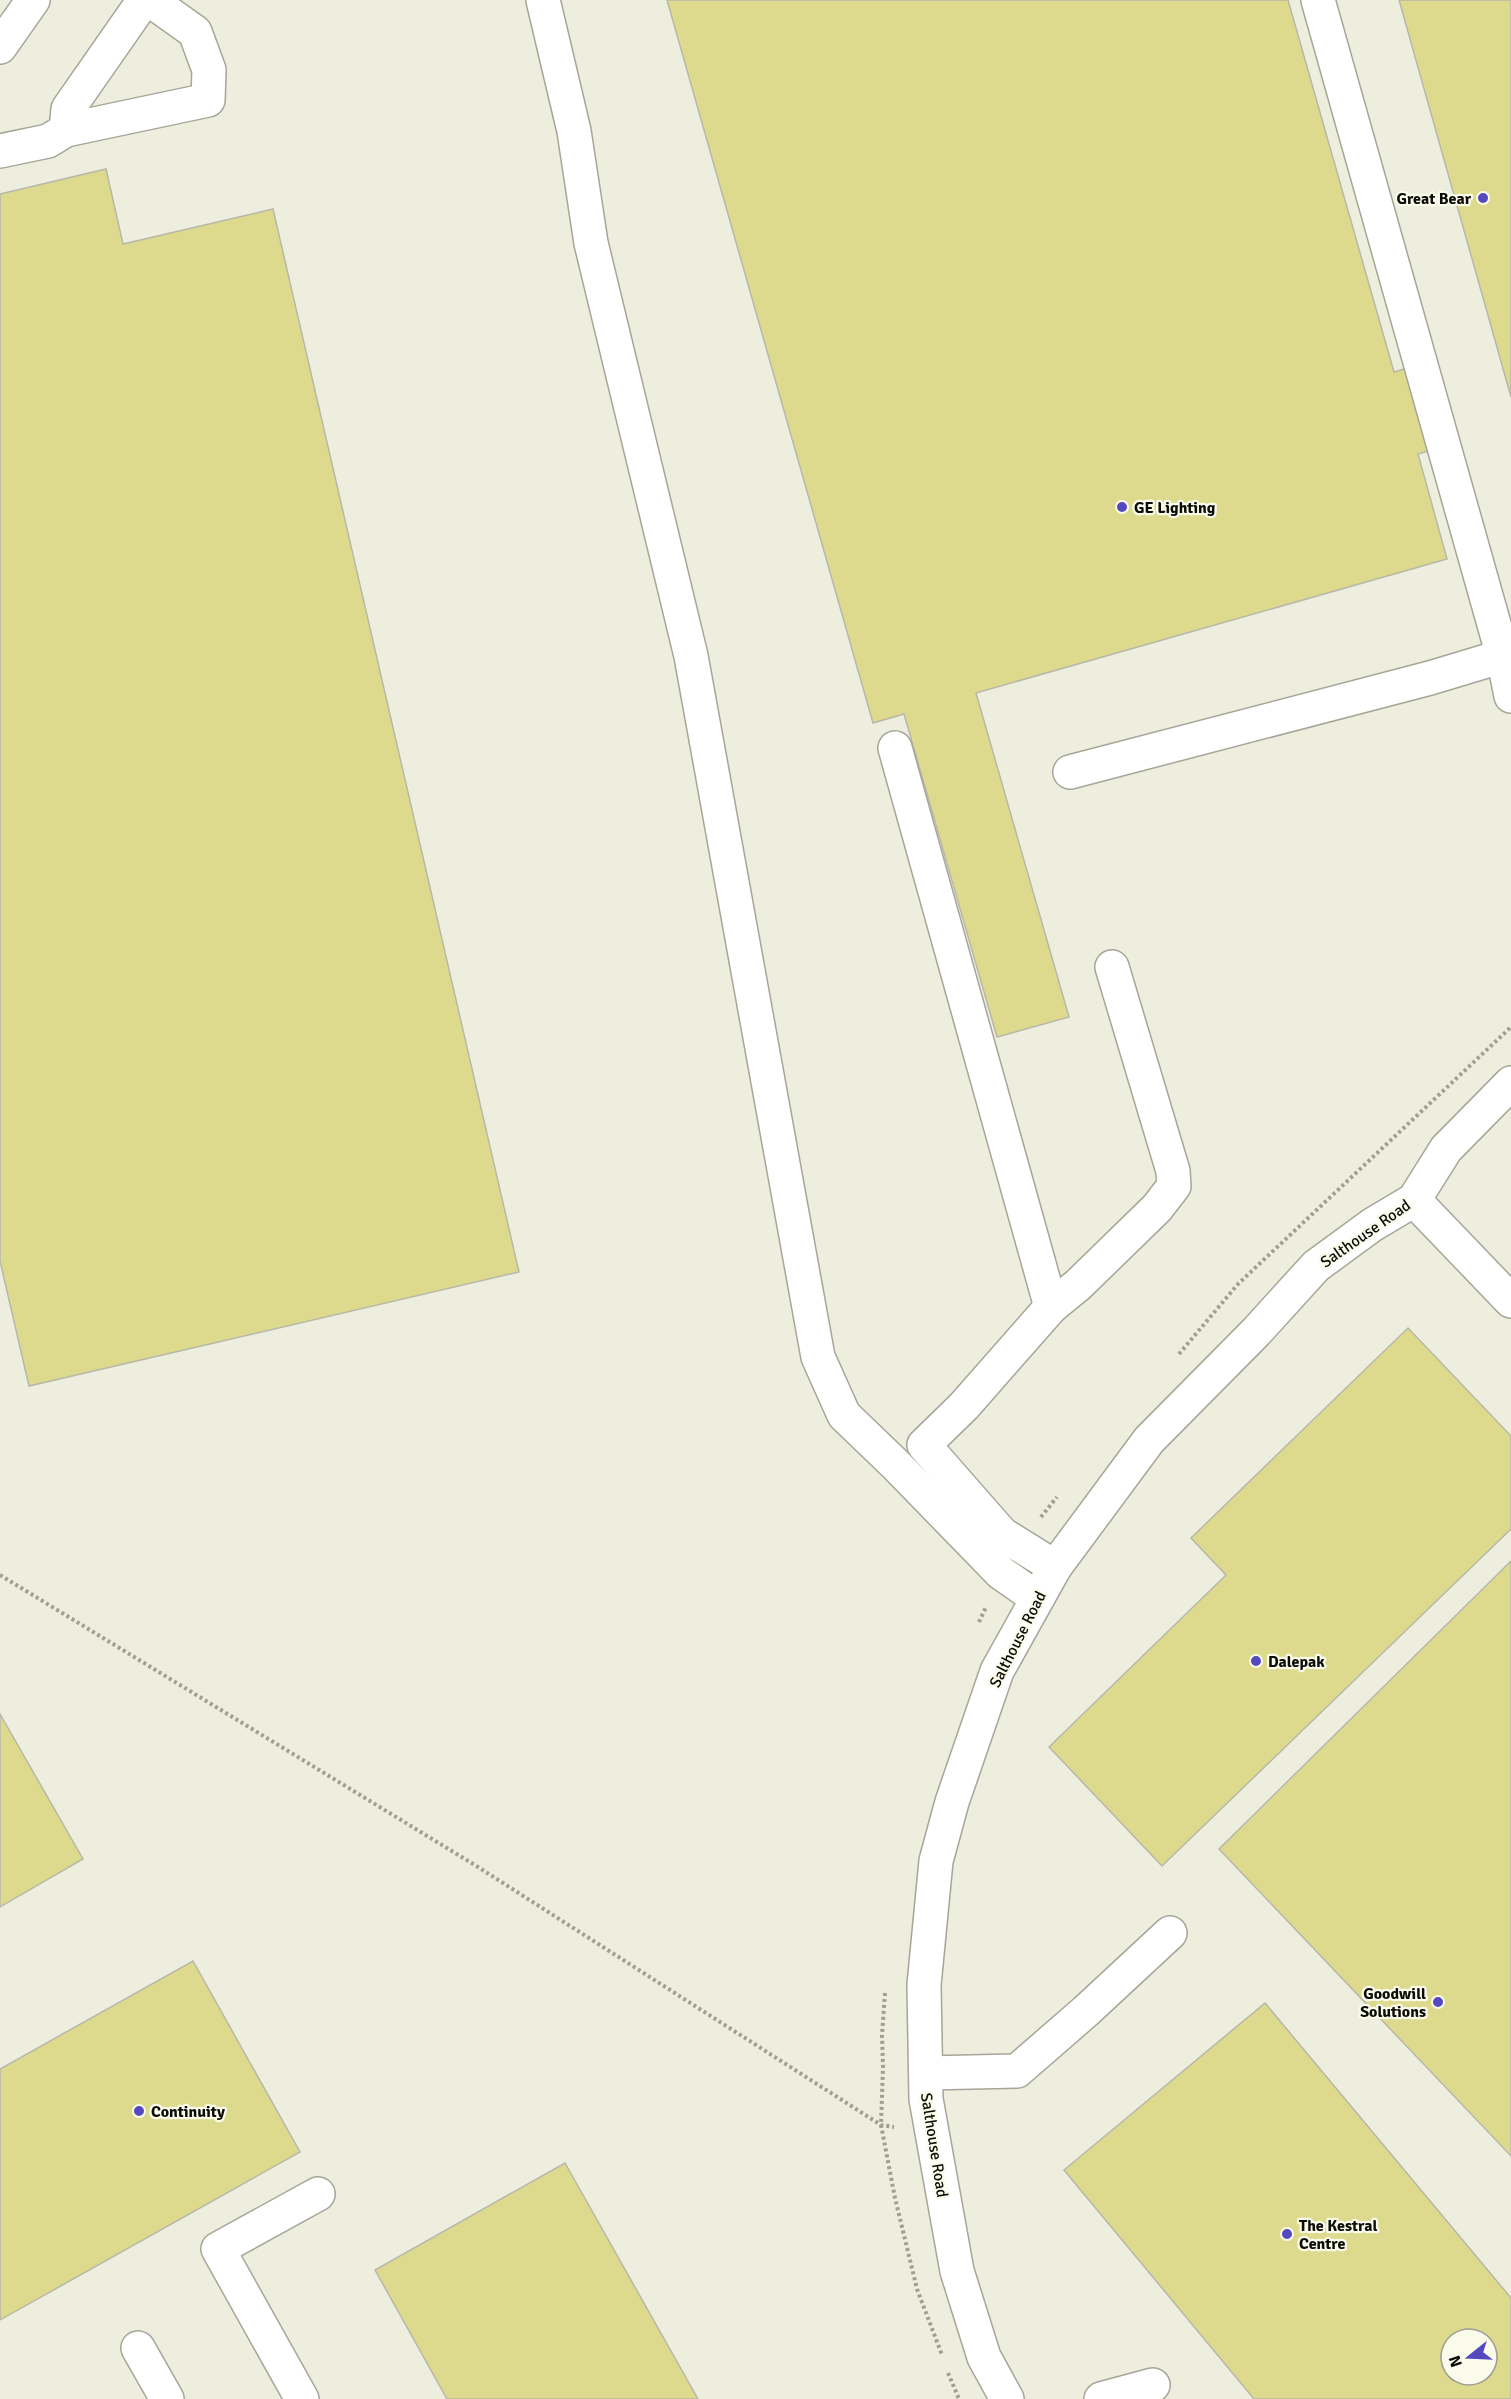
<svg xmlns="http://www.w3.org/2000/svg" width="1511" height="2399" font-family="Signika,sans-serif">
  <rect width="100%" height="100%" fill="#eeeedf"/>
  <g fill="#ddda8d" stroke="#b8b8aa" stroke-width="1.5" fill-rule="evenodd">
    <polygon points="667,0 1288,0 1394,372 1414,366 1438,448 1418,454 1447,559 976,693 1069,1017 997,1037 904,714 873,723"/>
    <polygon points="1399,0 1511,0 1511,397"/>
    <polygon points="106,169 123,244 273,209 519,1272 29,1386 0,1261 0,194"/>
    <polygon points="1408,1328 1511,1436 1511,1529 1162,1866 1049,1747 1226,1575 1191,1538"/>
    <polygon points="1511,1561 1511,2156 1219,1849"/>
    <polygon points="0,1714 83,1859 0,1907"/>
    <polygon points="193,1961 300,2152 0,2320 0,2069"/>
    <path d="M1265 2003 1511 2298V2399H1254L1064 2170ZM1451 2339H1487V2375H1451Z"/>
    <polygon points="565,2163 698,2399 447,2399 375,2270"/>
  </g>
  <g fill="none" stroke-linecap="round" stroke-linejoin="round">
    <g stroke="#a6a698" stroke-width="36">
      <g id="minor">
        <polyline points="543,0 574,131 591,243 691,656 818,1357 844,1415 895,1464 1001,1573 1037,1598"/>
        <polyline points="1318,0 1503,656"/>
        <polyline points="0,47 33,0"/>
        <polyline points="66,130 68,109 144,0"/>
        <polyline points="0,151 48,141 66,130 208,100 209,70 195,32 150,0"/>
        <polyline points="895,748 1051,1307"/>
        <polyline points="1070,772 1430,678 1503,656 1511,696"/>
        <polyline points="1414,1200 1511,1301"/>
        <polyline points="1055,1567 1002,1534 924,1445 964,1406 1051,1307 1078,1285 1157,1208 1174,1186 1173,1171 1112,967"/>
        <polyline points="926,2073 1017,2071 1086,2011 1170,1933"/>
        <polyline points="138,2348 167,2399"/>
        <polyline points="302,2399 218,2249 318,2194"/>
        <polyline points="1007,2399 984,2357 957,2271 926,2099 924,1985 936,1861 952,1802 997,1671 1055,1567 1149,1440 1256,1332 1316,1266 1372,1225 1414,1200 1446,1149 1511,1083"/>
        <polyline points="1101,2399 1153,2385"/>
      </g>
    </g>
    <g stroke="#9f9f93" stroke-width="4" stroke-dasharray="3 3" stroke-linecap="butt">
      <polyline points="1179,1354 1238,1284 1511,1027"/>
      <polyline points="1041,1517 1057,1497"/>
      <polyline points="0,1575 478,1867 881,2125 894,2127"/>
      <polyline points="979,1622 986,1607"/>
      <polyline points="885,1993 882,2035 883,2067 881,2125 895,2198 917,2289 942,2355"/>
      <polyline points="948,2373 959,2399"/>
    </g>
    <use href="#minor" stroke="#fff" stroke-width="33"/>
  </g>
  <g fill="#5549c0" stroke="#fbfbec" stroke-width="2">
    <circle cx="1483" cy="198" r="6"/>
    <circle cx="1122" cy="507" r="6"/>
    <circle cx="1256" cy="1661" r="6"/>
    <circle cx="1438" cy="2002" r="6"/>
    <circle cx="139" cy="2111" r="6"/>
    <circle cx="1287" cy="2234" r="6"/>
  </g>
  <g text-anchor="middle" stroke-width="4.5" stroke-linejoin="round" paint-order="stroke">
    <g font-size="16" font-weight="bold" fill="#0d0d08" stroke="#fbfbec" text-anchor="start">
      <text x="1471" y="204" text-anchor="end">Great Bear</text>
      <text x="1134" y="513">GE Lighting</text>
      <text x="1268" y="1667">Dalepak</text>
      <text x="1426" y="1999" text-anchor="end">Goodwill<tspan x="1426" dy="18">Solutions</tspan></text>
      <text x="151" y="2117">Continuity</text>
      <text x="1299" y="2231">The Kestral<tspan x="1299" dy="18">Centre</tspan></text>
    </g>
    <g font-size="16" fill="#0d0d08" stroke="#fbfbec">
      <text transform="translate(1365 1233) rotate(-35)" y="6">Salthouse Road</text>
      <text transform="translate(1017 1639) rotate(-63)" y="6">Salthouse Road</text>
      <text transform="translate(935 2145) rotate(81)" y="6">Salthouse Road</text>
    </g>
  </g>
  <g transform="translate(1469 2357) rotate(252)"><circle r="28" fill="#fbfbec" stroke="#9c9c91" stroke-width="1.5"/>
  <path d="M0-4.5L10 22L0 15L-10 22Z" fill="#5549c0"/>
  <text y="-9" font-size="16" font-weight="bold" text-anchor="middle" fill="#0d0d08">N</text>
  </g>
</svg>
